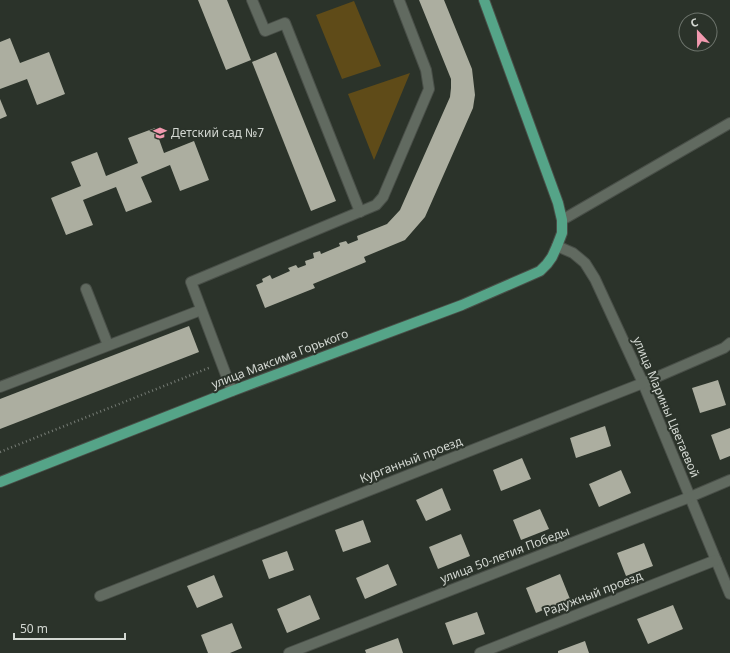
<svg xmlns="http://www.w3.org/2000/svg" width="730" height="653" font-family="'Noto Sans',sans-serif">
  <rect width="100%" height="100%" fill="#2b332a"/>
  <g fill="#5f4b18">
    <polygon points="354,1 381,66 342,79 316,15"/>
    <polygon points="410,73 374,160 348,94"/>
  </g>
  <g fill="#acaea0">
    <polygon points="198,0 227,0 251,60 226,70"/>
    <polygon points="419,0 444,0 472,69 475,95 473,108 425,217 405,240 364,257 366,262 313,284 315,288 265,308 256,285 263,282 262,279 270,275 272,279 290,271 288,268 296,265 298,268 306,265 305,261 314,258 313,253 320,251 321,254 340,246 339,243 346,241 348,244 358,240 357,236 387,224 400,210 450,97 451,88 451,79"/>
    <polygon points="10,38 20,63 49,52 65,94 37,105 27,79 0,89 0,42"/>
    <polygon points="276,52 336,201 311,211 252,62"/>
    <polygon points="0,99 7,116 0,119"/>
    <polygon points="155,128 164,153 194,141 209,180 180,191 170,165 141,177 152,202 126,212 116,187 83,200 93,225 66,235 51,198 81,186 71,162 97,152 106,176 138,163 128,138"/>
    <polygon points="189,326 199,352 0,429 0,399"/>
    <polygon points="718,380 726,405 700,413 692,388"/>
    <polygon points="605,426 611,446 576,458 570,438"/>
    <polygon points="730,428 730,456 720,460 711,435"/>
    <polygon points="522,458 531,479 501,491 493,470"/>
    <polygon points="621,470 631,493 599,507 589,484"/>
    <polygon points="442,488 451,510 426,521 416,500"/>
    <polygon points="540,509 549,529 521,540 513,520"/>
    <polygon points="363,520 371,542 343,552 335,530"/>
    <polygon points="461,534 470,556 438,569 429,547"/>
    <polygon points="644,543 653,566 626,576 617,553"/>
    <polygon points="287,551 294,570 269,579 262,560"/>
    <polygon points="388,564 397,585 365,599 356,578"/>
    <polygon points="560,574 570,599 536,613 526,588"/>
    <polygon points="214,575 223,597 197,608 187,586"/>
    <polygon points="310,595 320,619 287,633 277,609"/>
    <polygon points="673,605 683,629 648,644 637,619"/>
    <polygon points="477,612 485,634 453,645 445,623"/>
    <polygon points="232,623 242,648 230,653 208,653 201,635"/>
    <polygon points="398,638 403,653 366,653 365,650"/>
    <polygon points="585,641 589,653 558,653 558,651"/>
  </g>
  <g fill="none" stroke-linecap="round" stroke-linejoin="round">
    <g stroke="#494f48" stroke-width="12">
      <g id="minor">
        <polyline points="252,0 265,31 285,23 360,212"/>
        <polyline points="562,220 730,123"/>
        <polyline points="557,246 573,253 585,263 595,279 643,383 730,594"/>
        <polyline points="86,289 108,345"/>
        <polyline points="0,387 201,310"/>
        <polyline points="232,391 191,282 376,205 383,197 429,89 426,70 399,0"/>
        <polyline points="100,596 643,383 724,348 730,343"/>
        <polyline points="289,653 690,497 730,480"/>
        <polyline points="480,653 716,560"/>
      </g>
    </g>
    <g stroke="#494f48" stroke-width="12">
      <polyline id="major" points="0,482 232,391 462,305 531,275 540,271 547,264 552,257 557,246 562,233 562,220 558,203 484,0"/>
    </g>
    <polyline stroke="#777d76" stroke-width="2.5" stroke-dasharray="1 3" stroke-linecap="butt" points="0,452 211,367"/>
    <use href="#minor" stroke="#616a60" stroke-width="10"/>
    <use href="#major" stroke="#55a488" stroke-width="10"/>
  </g>
  <defs>
    <g id="school-bare" transform="scale(1.08)"><path d="M0-5L7-2L0 1L-7-2ZM-4 1L0 2.5L4 1V4Q0 6-4 4Z" fill="#f29aaf" stroke="#2b332a" stroke-width="2.5" paint-order="stroke"/></g>
  </defs>
  <g fill-rule="evenodd">
    <use href="#school-bare" x="160" y="133"/>
  </g>
  <g text-anchor="middle" stroke-width="4" stroke-linejoin="round" paint-order="stroke">
    <g font-size="12" fill="#d3d8d2" stroke="#2b332a" text-anchor="start">
      <text x="171" y="137">Детский сад №7</text>
    </g>
    <g font-size="12" fill="#d3d8d2" stroke="#2b332a">
      <text transform="translate(280 359) rotate(-21)" y="4">улица Максима Горького</text>
      <text transform="translate(666 407) rotate(67)" y="4">улица Марины Цветаевой</text>
      <text transform="translate(411 460) rotate(-21)" y="4">Курганный проезд</text>
      <text transform="translate(505 555) rotate(-21)" y="4">улица 50-летия Победы</text>
      <text transform="translate(593 594) rotate(-21)" y="4">Радужный проезд</text>
    </g>
  </g>
  <g transform="translate(698 32) rotate(338)"><circle r="19" fill="#2b332a" stroke="#6e756d"/>
  <path d="M0-3L7 15L0 10L-7 15Z" fill="#f29aaf"/>
  <text y="-6" font-size="11" font-weight="bold" text-anchor="middle" fill="#d3d8d2">С</text>
  </g>
  <path d="M14 633v6h111v-6" fill="none" stroke="#d3d8d2" stroke-width="2"/>
  <text x="20" y="633" font-size="12" fill="#d3d8d2" stroke="#2b332a" stroke-width="3" paint-order="stroke">50 m</text>
</svg>
